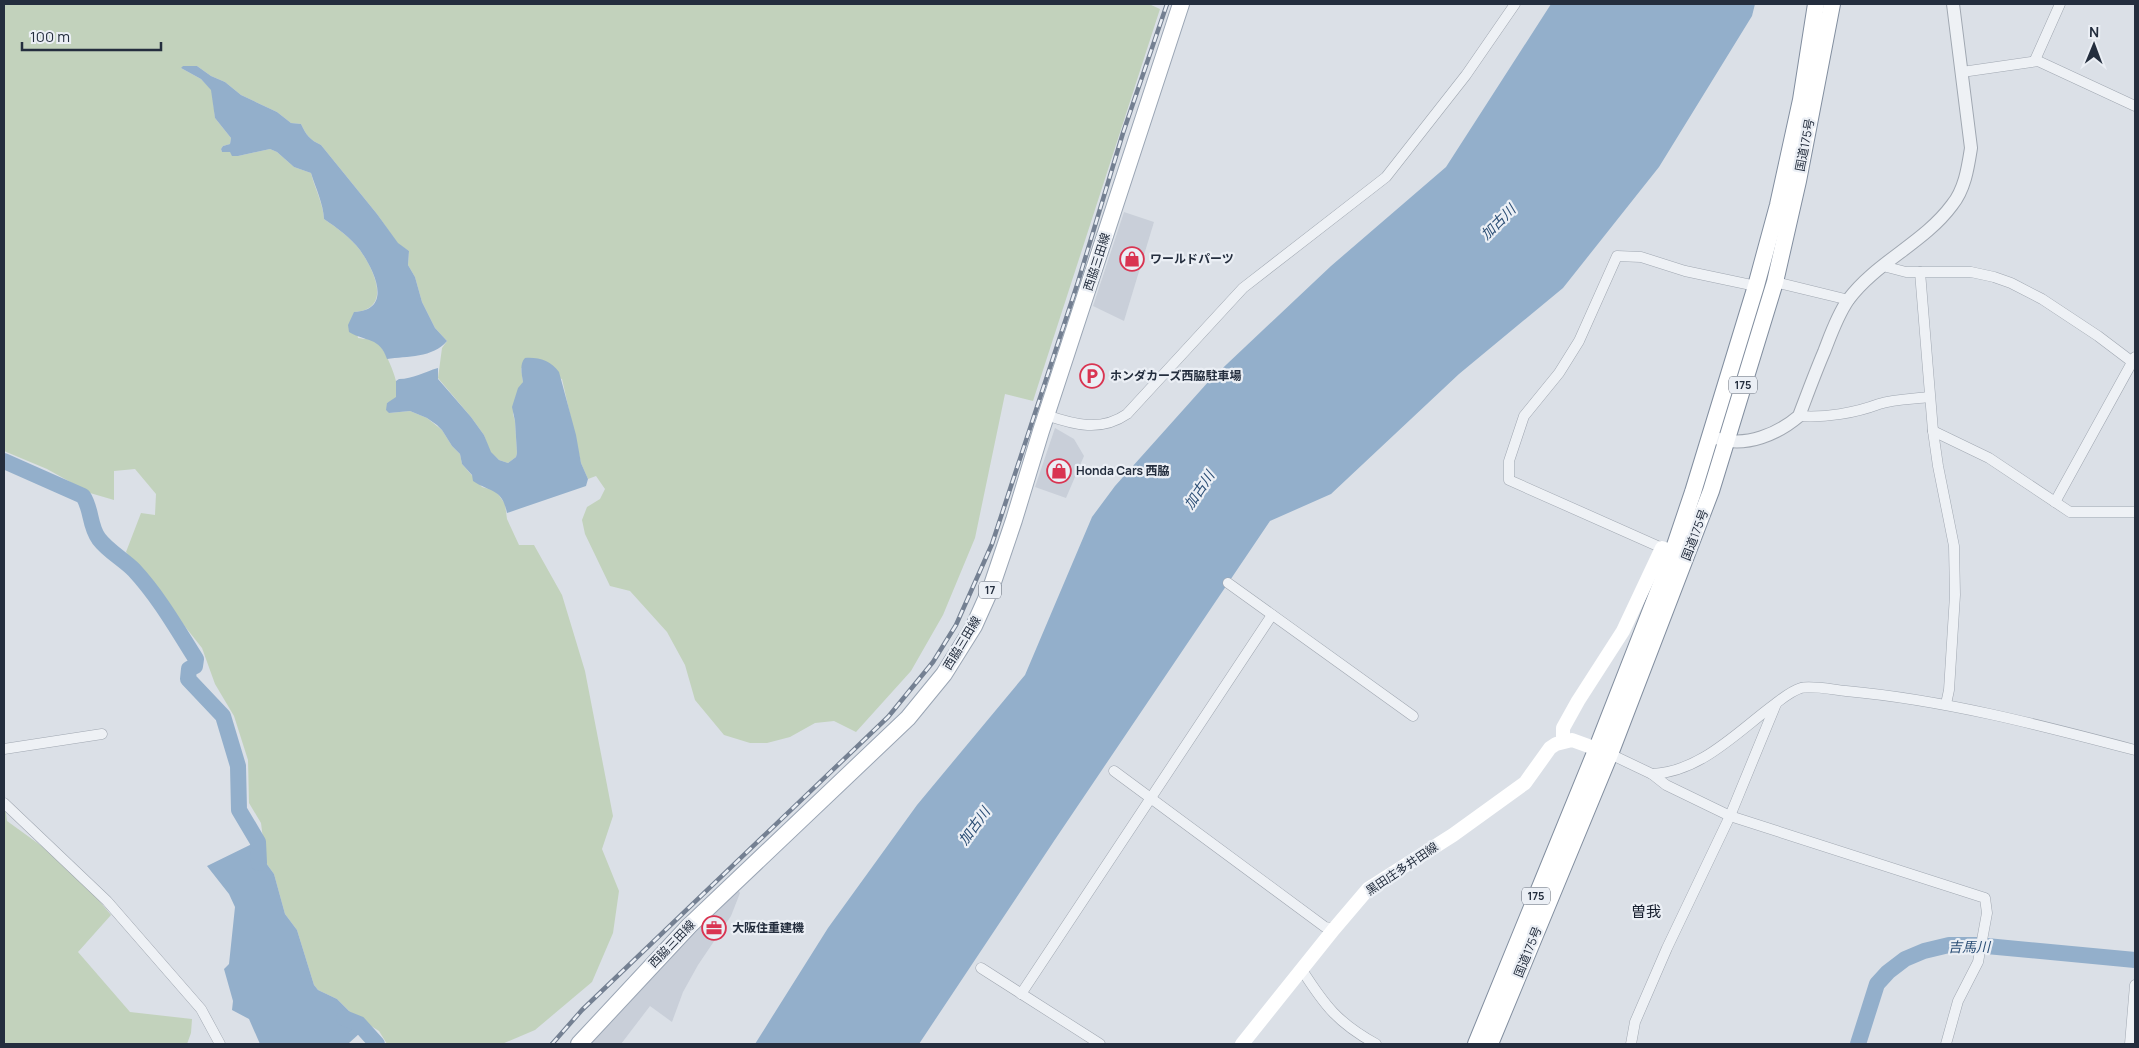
<svg xmlns="http://www.w3.org/2000/svg" width="2139" height="1048" font-family="Manrope,'Noto Sans JP',sans-serif">
  <rect width="100%" height="100%" fill="#dbe0e7"/>
  <g fill="#c9cfd9">
    <polygon points="1124,212 1154,222 1124,321 1093,306"/>
    <polygon points="1055,428 1074,439 1084,456 1066,498 1035,487"/>
    <polygon points="738,890 740,893 731,916 698,965 683,992 672,1022 650,1006 621,1044 590,1044 688,938"/>
  </g>
  <g fill="#c2d2bc">
    <path d="M4 4H1149L1160 9 1033 401 1005 394 975 538 943 615 911 671 856 732 834 721 815 723 790 737 767 743H750L724 735 695 700 685 665 667 632 630 591 610 586 585 534 582 520 587 507 600 499 605 489 596 476 588 479 581 463 562 379 521 368 523 382 513 414 515 421 517 453 516 457 508 463 499 460 490 452 484 435 471 417 438 378 442 348 447 341 435 328 422 302 415 277 408 265 409 251 398 244 377 214 321 145C310 140 306 135 301 124L291 123 277 112 241 95 225 82 211 76 197 66 181 68 201 79 212 90 215 118 231 138 230 144 223 146 221 149 222 152H230L238 156 270 149 277 152 294 167 311 173C315 189 323 203 324 219 336 227 351 238 360 250 374 270 393 309 354 312L358 338C364 339 372 339 377 342 385 348 402 388 397 397 395 399 390 402 387 403L389 413 410 411 427 418 442 430 452 446 460 454 462 464 482 487 496 491 505 504 507 519 519 545H534L562 595 585 671 613 816 602 849 619 891 613 933 592 982 535 1030 502 1044H387L379 1031 352 1014 337 999 318 990 314 985 297 930 285 914 274 874 266 863 261 823 249 803 248 760 234 716 215 684 202 648 126 552 141 513 155 515 156 494 135 469 114 471V500L90 493 47 469 4 451Z"/>
    <polygon points="4,806 5,806 7,821 72,868 111,915 78,952 130,1012 192,1019 191,1033 187,1044 4,1044"/>
  </g>
  <g fill="#93afcb">
    <polygon points="1551,4 1755,4 1752,16 1659,167 1563,288 1459,374 1331,494 1270,521 1054,841 919,1044 755,1044 828,928 917,805 1025,675 1092,517 1115,486 1209,381 1331,266 1446,167"/>
    <path d="M183 66H197L211 76 225 82 241 95 277 112 291 123 301 124C306 135 310 140 321 145L377 214 398 243 409 251 408 265 415 277 422 302 435 328 447 341C433 358 407 356 387 359 380 337 366 342 349 332L348 325 354 312C394 310 374 270 360 250 351 238 336 227 324 219 323 203 316 189 311 173L294 167 277 152 270 149 238 156H232L230 152H222L221 149 223 146 230 144 231 138 215 118 211 90 201 79 181 68Z"/>
    <path d="M525 358C539 357 551 361 559 372L576 435 581 463 588 479 586 486 507 513C502 488 491 493 473 481L472 475 462 464 460 454 452 446 442 430 437 425 427 418 410 411 389 413 386 410 387 403 396 397V381L399 379C413 379 424 372 438 368V379L471 417 484 435 491 452 499 460 508 463 516 457 517 453 515 421 512 407 518 388 523 382C522 375 519 364 525 358Z"/>
    <polygon points="262,839 266,863 274,874 285,914 297,930 314,985 318,990 337,999 352,1014 368,1024 359,1031 360,1033 349,1043 260,1044 249,1019 232,1010 233,1001 224,969 229,964 235,907 229,894 207,866"/>
  </g>
  <g fill="none" stroke-linecap="round" stroke-linejoin="round">
    <g stroke="#93afcb" stroke-width="16">
      <path d="M4 461 83 496C92 509 89 526 99 539 108 551 123 559 134 570 159 597 177 629 196 659L195 666 189 669 188 679 223 716 238 766 239 810 258 842 259 863"/>
      <polyline points="344,1018 359,1024 377,1044"/>
      <polyline points="1858,1044 1877,984 1888,972 1905,959 1924,951 1949,945 1976,945 2135,960"/>
    </g>
    <g stroke="#a0a7b1" stroke-width="11">
      <g id="minor">
        <polyline points="2035,60 2060,4"/>
        <polyline points="1962,72 2038,61 2135,106"/>
        <polyline points="1883,266 1906,272 1971,272 1994,277 2011,283 2042,299 2098,336 2135,364"/>
        <polyline points="1920,272 1933,431 1938,466 1954,546 1955,595 1949,690 1946,704"/>
        <polyline points="1775,282 1849,300"/>
        <path d="M1046 415C1075 425 1101 432 1127 414L1243 288 1386 177 1466 75 1515 4"/>
        <path d="M1799 416C1825 418 1855 413 1879 404 1894 399 1913 399 1929 397"/>
        <polyline points="1933,431 1989,458 2070,512 2135,512"/>
        <polyline points="2055,502 2135,357"/>
        <polyline points="1662,548 1509,480 1509,461 1524,416 1559,373 1579,341 1617,256 1641,257 1685,271 1756,286"/>
        <polyline points="1228,583 1413,716"/>
        <polyline points="4,749 102,734"/>
        <polyline points="1610,754 1652,774 1666,785 1730,816 1985,898 1987,913 1978,962 1958,1001 1946,1044"/>
        <polyline points="1114,771 1325,927 1334,929"/>
        <path d="M1652 774C1701 772 1738 731 1775 704 1783 698 1791 691 1801 688 1810 685 1835 690 1846 691 1945 700 2040 725 2135 750"/>
        <polyline points="4,803 107,901 201,1009 220,1044"/>
        <polyline points="981,968 1100,1044"/>
        <path d="M1302 970C1325 1006 1338 1023 1376 1044"/>
        <polyline points="1021,994 1272,615"/>
        <polyline points="1631,1044 1635,1022 1667,948 1730,816 1776,704"/>
        <polyline points="2130,1044 2135,985"/>
      </g>
    </g>
    <g stroke="#a0a7b1" stroke-width="14">
      <path id="tertiary" d="M1719 439C1747 447 1778 434 1799 416 1807 395 1815 373 1824 352 1831 334 1837 316 1848 300 1876 262 1924 243 1952 205 1965 189 1968 167 1971 148L1953 4"/>
    </g>
    <g stroke="#9aa5b4" stroke-width="18">
      <polyline id="primary" points="579,1044 689,926 908,718 944,674 974,626 991,588 1014,520 1041,431 1181,4"/>
    </g>
    <g stroke="#828e9f" stroke-width="18">
      <g id="trunk">
        <polyline points="1476,1044 1597,748 1667,569 1693,492 1756,286 1778,205 1801,100 1816,4"/>
        <polyline points="1490,1044 1610,754 1711,491 1775,282 1798,181 1832,4"/>
      </g>
    </g>
    <use href="#minor" stroke="#eef1f5" stroke-width="10"/>
    <use href="#tertiary" stroke="#eef1f5" stroke-width="12"/>
    <g stroke="#fff" stroke-width="14">
      <polyline points="1563,741 1563,728 1578,701 1623,631 1662,548 1673,552"/>
      <polyline points="1242,1044 1334,929 1368,889 1453,835 1525,783 1550,748 1556,744 1572,740 1605,752"/>
    </g>
    <use href="#primary" stroke="#fff" stroke-width="16"/>
    <use href="#trunk" stroke="#fff" stroke-width="16"/>
    <g stroke="#748092" stroke-width="4.5">
      <polyline id="rail" points="552,1044 582,1010 888,717 933,662 956,625 992,544 1078,282 1123,133 1167,4"/>
    </g>
    <use href="#rail" stroke="#ebeff5" stroke-width="2.5" stroke-dasharray="8" stroke-linecap="butt"/>
  </g>
  <defs>
    <g id="shop-ring" transform="scale(1.25)"><circle r="9.5" fill="#ebeff5" stroke="#d93451" stroke-width="1.5"/><path d="M-5-2.5h2.3a2.7 3.5 0 0 1 5.4 0H5L5.5 6h-11ZM-1.5-2.5h3a1.5 2.3 0 0 0-3 0Z" fill="#d93451"/></g>
    <g id="parking-ring" transform="scale(1.25)"><circle r="9.5" fill="#ebeff5" stroke="#d93451" stroke-width="1.5"/><path d="M-3.5-5.5H1a3.5 3.5 0 0 1 0 7H-1V5.5H-3.5ZM-1-3.4V-.6H.8a1.4 1.4 0 0 0 0-2.8Z" fill="#d93451"/></g>
    <g id="office-ring" transform="scale(1.25)"><circle r="9.5" fill="#ebeff5" stroke="#d93451" stroke-width="1.5"/><path d="M-6-3h4V-5.5h4V-3h4V5H-6ZM-1-4.5V-3h2v-1.5ZM-6 0V1H6V0Z" fill="#d93451"/></g>
  </defs>
  <g fill-rule="evenodd">
    <use href="#shop-ring" x="1132" y="259"/>
    <use href="#parking-ring" x="1092" y="376"/>
    <use href="#shop-ring" x="1059" y="471"/>
    <use href="#office-ring" x="714" y="928"/>
  </g>
  <g text-anchor="middle" stroke-width="4.5" stroke-linejoin="round" paint-order="stroke">
    <g fill="#ebeff5" stroke="#606875" stroke-width="1">
      <rect x="1729" y="376.5" width="28" height="17" rx="4"/>
      <rect x="979" y="581.5" width="22" height="17" rx="4"/>
      <rect x="1522" y="887.5" width="28" height="17" rx="4"/>
    </g>
    <g font-size="11" font-weight="bold" fill="#242e3e">
      <text x="1743" y="389">175</text>
      <text x="990" y="594">17</text>
      <text x="1536" y="900">175</text>
    </g>
    <g font-size="12" fill="#242e3e" stroke="#ebeff5">
      <text transform="translate(1805 145) rotate(-79)" y="4">国道175号</text>
      <text transform="translate(1097 262) rotate(-72)" y="4">西脇三田線</text>
      <text transform="translate(1695 535) rotate(-69)" y="4">国道175号</text>
      <text transform="translate(962 643) rotate(-59)" y="4">西脇三田線</text>
      <text transform="translate(1402 869) rotate(-34)" y="4">黒田庄多井田線</text>
      <text transform="translate(672 944) rotate(-46)" y="4">西脇三田線</text>
      <text transform="translate(1528 952) rotate(-68)" y="4">国道175号</text>
    </g>
    <g font-size="12" font-weight="bold" fill="#242e3e" stroke="#ebeff5" text-anchor="start">
      <text x="1150" y="263">ワールドパーツ</text>
      <text x="1110" y="380">ホンダカーズ西脇駐車場</text>
      <text x="1076" y="475">Honda Cars 西脇</text>
      <text x="732" y="932">大阪住重建機</text>
    </g>
    <g font-size="14" font-style="italic" fill="#2b4e75" stroke="#ebeff5">
      <text transform="translate(1498 222) rotate(-45)" y="5">加古川</text>
      <text transform="translate(1199 490) rotate(-56)" y="5">加古川</text>
      <text transform="translate(974 826) rotate(-54)" y="5">加古川</text>
      <text x="1969" y="952">吉馬川</text>
    </g>
    <g font-size="15" fill="#171f2f" stroke="#ebeff5">
      <text x="1646" y="917">曽我</text>
    </g>
  </g>
  <rect width="2139" height="1048" fill="none" stroke="#242e3e" stroke-width="10"/>
  <g transform="translate(2094 45) rotate(1)" stroke="#ebeff5" stroke-width="4" paint-order="stroke">
  <path d="M0-4L9 19L0 12L-9 19Z" fill="#242e3e"/>
  <text y="-8" font-size="14" font-weight="bold" text-anchor="middle" fill="#242e3e">N</text>
  </g>
  <path d="M22 42v8h139v-8" fill="none" stroke="#242e3e" stroke-width="2.5"/>
  <text x="30" y="42" font-size="15" fill="#242e3e" stroke="#ebeff5" stroke-width="4" paint-order="stroke">100 m</text>
</svg>
